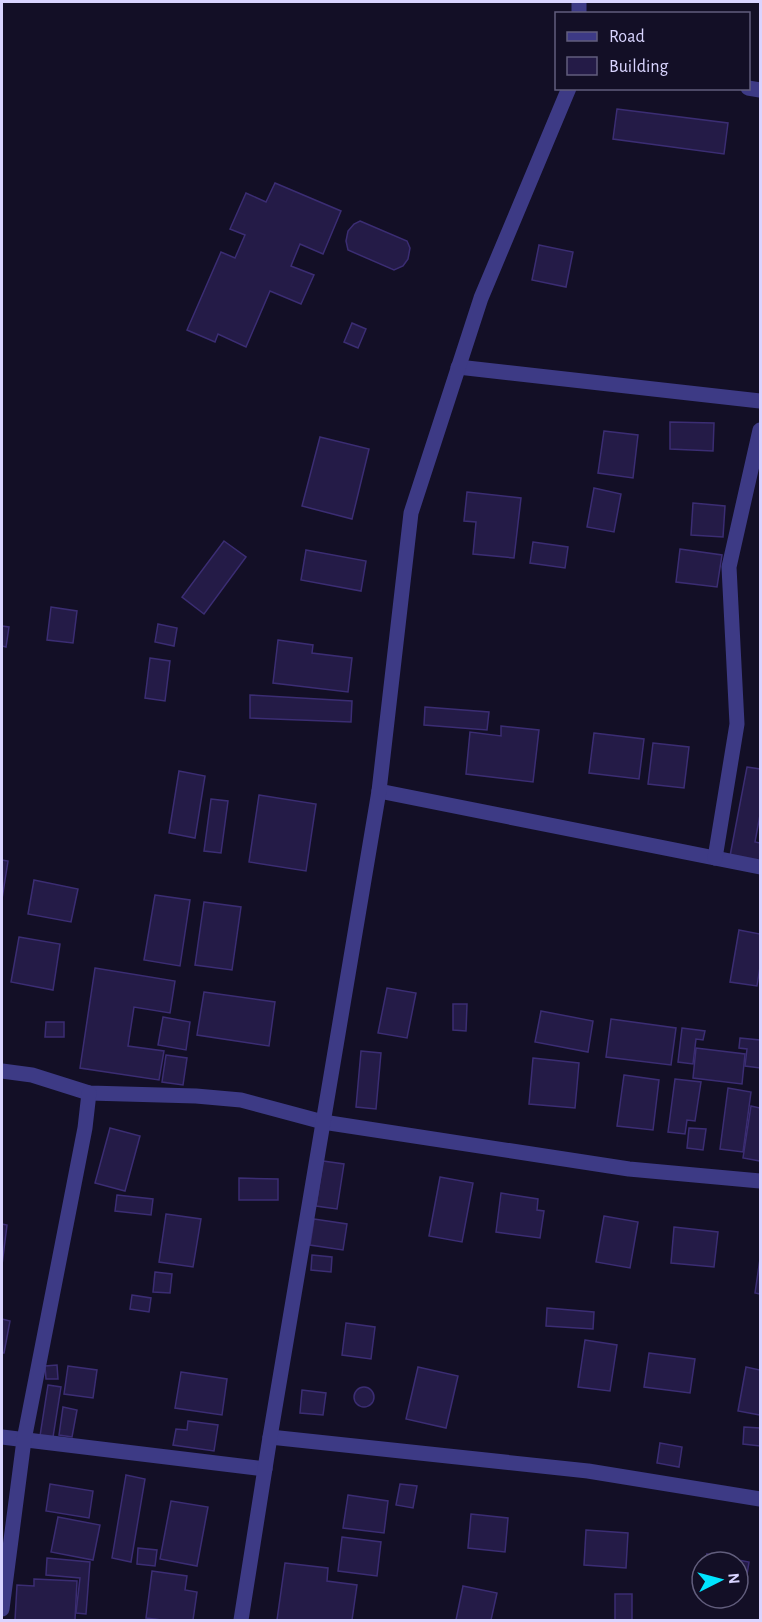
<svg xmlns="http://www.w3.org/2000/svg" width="762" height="1622" font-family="'Alegreya Sans',sans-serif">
  <rect width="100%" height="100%" fill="#130f26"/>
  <g fill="#241b47" stroke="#3b2d73" stroke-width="1.5">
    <polygon points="617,109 728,123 724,154 613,139"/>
    <polygon points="275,183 341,211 323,254 300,244 291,266 314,275 301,304 270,291 246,347 218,334 215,342 187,330 221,252 235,258 245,235 230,229 246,193 266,202"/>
    <polygon points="360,221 407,241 410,248 408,259 403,266 394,270 348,250 346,241 348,231 354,224"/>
    <polygon points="539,245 573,252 566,287 532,280"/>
    <polygon points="352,323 366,329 358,348 344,342"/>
    <polygon points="670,422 714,423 713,451 670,449"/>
    <polygon points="604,431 638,435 633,478 598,473"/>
    <polygon points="320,437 369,449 352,519 302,506"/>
    <polygon points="594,488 621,494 614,532 587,527"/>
    <polygon points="467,492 521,498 514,558 473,554 476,522 464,521"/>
    <polygon points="693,503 725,506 723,537 691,535"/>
    <polygon points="224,541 246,557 204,614 182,597"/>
    <polygon points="533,542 568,547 565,568 530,563"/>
    <polygon points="680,549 722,555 717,587 676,582"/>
    <polygon points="306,550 366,561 361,591 301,580"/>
    <polygon points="51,607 77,611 73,643 47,640"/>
    <polygon points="158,624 177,628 174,646 155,642"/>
    <polygon points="2,626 9,627 6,647 2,646"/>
    <polygon points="278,640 313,645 312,653 352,658 348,692 273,683"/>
    <polygon points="150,658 170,661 165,701 145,698"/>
    <polygon points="250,695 352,701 351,722 250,718"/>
    <polygon points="425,707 489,712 487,730 424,725"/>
    <polygon points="501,726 539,730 533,782 466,774 470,732 501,736"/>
    <polygon points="594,733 644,739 639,779 589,773"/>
    <polygon points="653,743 689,747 684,788 648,784"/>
    <polygon points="747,767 760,769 760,815 755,842 760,843 760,862 730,856"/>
    <polygon points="179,771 205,776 195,838 169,833"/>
    <polygon points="259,795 316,804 306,871 249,862"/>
    <polygon points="211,799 228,801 221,853 204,851"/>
    <polygon points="2,860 8,861 2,899"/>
    <polygon points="34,880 78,889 71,922 28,914"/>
    <polygon points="155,895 190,900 180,966 144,960"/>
    <polygon points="204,902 241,907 232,970 195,965"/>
    <polygon points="739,930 760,934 760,967 757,986 730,982"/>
    <polygon points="19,937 60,944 53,990 11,982"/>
    <polygon points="95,968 175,981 170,1013 134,1007 128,1046 164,1051 159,1080 80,1068"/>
    <polygon points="387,988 416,993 407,1038 378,1033"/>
    <polygon points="204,992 275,1002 269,1046 197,1035"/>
    <polygon points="453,1004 467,1004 466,1031 453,1030"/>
    <polygon points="541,1011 593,1021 588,1052 535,1042"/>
    <polygon points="163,1017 190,1022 186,1050 158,1045"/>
    <polygon points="611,1019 676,1028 671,1065 606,1057"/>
    <polygon points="46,1022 64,1022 64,1037 45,1037"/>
    <polygon points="682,1028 705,1031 703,1040 696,1039 693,1064 678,1062"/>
    <polygon points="740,1038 760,1040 760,1068 745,1066 747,1049 739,1048"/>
    <polygon points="696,1048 745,1054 742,1084 693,1078"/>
    <polygon points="361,1051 381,1053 376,1109 356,1107"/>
    <polygon points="166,1055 187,1058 183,1085 162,1082"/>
    <polygon points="533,1058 579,1063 575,1108 529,1104"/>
    <polygon points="624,1075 659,1080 653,1130 617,1126"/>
    <polygon points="675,1079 701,1082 695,1121 687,1120 685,1134 668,1132"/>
    <polygon points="728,1088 751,1092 743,1152 720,1149"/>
    <polygon points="751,1106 760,1108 760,1161 743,1158"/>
    <polygon points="110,1128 140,1136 125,1191 95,1183"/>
    <polygon points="689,1128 706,1129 703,1150 687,1148"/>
    <polygon points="323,1161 344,1164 337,1209 316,1206"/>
    <polygon points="440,1177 473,1183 462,1242 429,1236"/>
    <polygon points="239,1178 278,1179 278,1200 239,1200"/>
    <polygon points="501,1193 538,1199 537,1210 544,1211 540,1238 496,1232"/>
    <polygon points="117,1195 153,1199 151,1215 115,1211"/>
    <polygon points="166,1214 201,1219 193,1267 159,1262"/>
    <polygon points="604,1216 638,1222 630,1268 596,1262"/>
    <polygon points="314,1219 347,1224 343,1250 310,1245"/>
    <polygon points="2,1224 7,1225 2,1265"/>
    <polygon points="674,1227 718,1232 714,1267 671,1263"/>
    <polygon points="312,1255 332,1257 331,1272 311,1270"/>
    <polygon points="760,1259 760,1294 755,1293"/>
    <polygon points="155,1272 172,1274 170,1293 153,1292"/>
    <polygon points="132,1295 151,1298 149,1312 130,1309"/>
    <polygon points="547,1308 594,1312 593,1329 546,1326"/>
    <polygon points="2,1319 10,1321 4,1353 2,1353"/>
    <polygon points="346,1323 375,1327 371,1359 342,1355"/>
    <polygon points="585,1340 617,1345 610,1391 578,1387"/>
    <polygon points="649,1353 695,1359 690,1393 644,1387"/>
    <polygon points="57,1365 58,1379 46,1379 45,1366"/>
    <polygon points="68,1366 97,1370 93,1398 64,1394"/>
    <polygon points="418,1367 458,1376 446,1428 406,1419"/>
    <polygon points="746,1367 760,1370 760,1415 738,1411"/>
    <polygon points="181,1372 227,1379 222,1415 175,1408"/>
    <polygon points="48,1385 61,1387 53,1437 40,1436"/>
    <circle cx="364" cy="1397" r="10"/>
    <polygon points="302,1390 326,1393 323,1415 300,1413"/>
    <polygon points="63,1407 77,1410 72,1437 59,1435"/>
    <polygon points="188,1421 218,1425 214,1451 173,1445 176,1429 187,1430"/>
    <polygon points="744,1427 760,1428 760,1446 743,1444"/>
    <polygon points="660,1443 682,1447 679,1467 657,1463"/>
    <polygon points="126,1475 145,1479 131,1562 112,1558"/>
    <polygon points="50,1484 93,1491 89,1518 46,1511"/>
    <polygon points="400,1484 417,1486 413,1508 396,1505"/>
    <polygon points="348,1495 388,1501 384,1533 343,1528"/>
    <polygon points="171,1501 208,1507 197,1566 160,1559"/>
    <polygon points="471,1514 508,1518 505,1552 468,1548"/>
    <polygon points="58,1517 100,1525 93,1560 51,1552"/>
    <polygon points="586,1530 628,1533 626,1568 584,1565"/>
    <polygon points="342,1537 381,1542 377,1576 338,1571"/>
    <polygon points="138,1548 157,1550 155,1566 137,1564"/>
    <polygon points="707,1554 749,1562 744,1593 738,1592 738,1562 706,1562"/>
    <polygon points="47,1558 90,1562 86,1614 76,1613 80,1578 46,1575"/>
    <polygon points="285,1563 328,1568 327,1581 357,1585 352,1620 277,1620"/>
    <polygon points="152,1571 187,1576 185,1590 197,1592 193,1620 162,1620 146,1618"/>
    <polygon points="34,1579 77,1581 75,1620 15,1620 17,1585 34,1586"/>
    <polygon points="463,1586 497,1593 491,1620 456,1620"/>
    <rect x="615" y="1594" width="17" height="26"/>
  </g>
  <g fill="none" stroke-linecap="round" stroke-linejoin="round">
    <g stroke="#3d3a85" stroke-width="15">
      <polyline points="579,2 579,14"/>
      <polyline points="748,88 760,90"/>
      <polyline points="458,367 760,401"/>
      <polyline points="379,791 760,867"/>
      <polyline points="715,858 737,724 729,567 760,430"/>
      <polyline points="2,1071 32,1075 89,1093 196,1096 241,1100 323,1122 629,1169 760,1181"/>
      <polyline points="2,1437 265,1469"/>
      <polyline points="270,1437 588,1471 760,1499"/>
      <polyline points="2,1609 24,1440 85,1128 89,1093"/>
      <polyline points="241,1620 270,1437 379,791 411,513 481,298 569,88"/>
    </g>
  </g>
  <rect width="762" height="1622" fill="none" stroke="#d9d4ff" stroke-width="6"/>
  <rect x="555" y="12" width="195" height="78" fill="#130f26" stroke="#625e7d" stroke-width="1.5"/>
  <rect x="567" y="32" width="30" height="9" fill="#3d3a85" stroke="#625e7d" stroke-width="1.5"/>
  <text x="609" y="42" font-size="18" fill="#d9d4ff">Road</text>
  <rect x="567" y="57" width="30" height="18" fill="#241b47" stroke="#625e7d" stroke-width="1.5"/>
  <text x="609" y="72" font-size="18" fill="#d9d4ff">Building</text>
  <g transform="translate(720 1580) rotate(84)"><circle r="28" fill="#130f26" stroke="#625e7d" stroke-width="1.5"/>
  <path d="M0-4.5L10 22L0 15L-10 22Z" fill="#00e5ff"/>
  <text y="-9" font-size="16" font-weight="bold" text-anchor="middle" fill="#d9d4ff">N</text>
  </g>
</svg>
